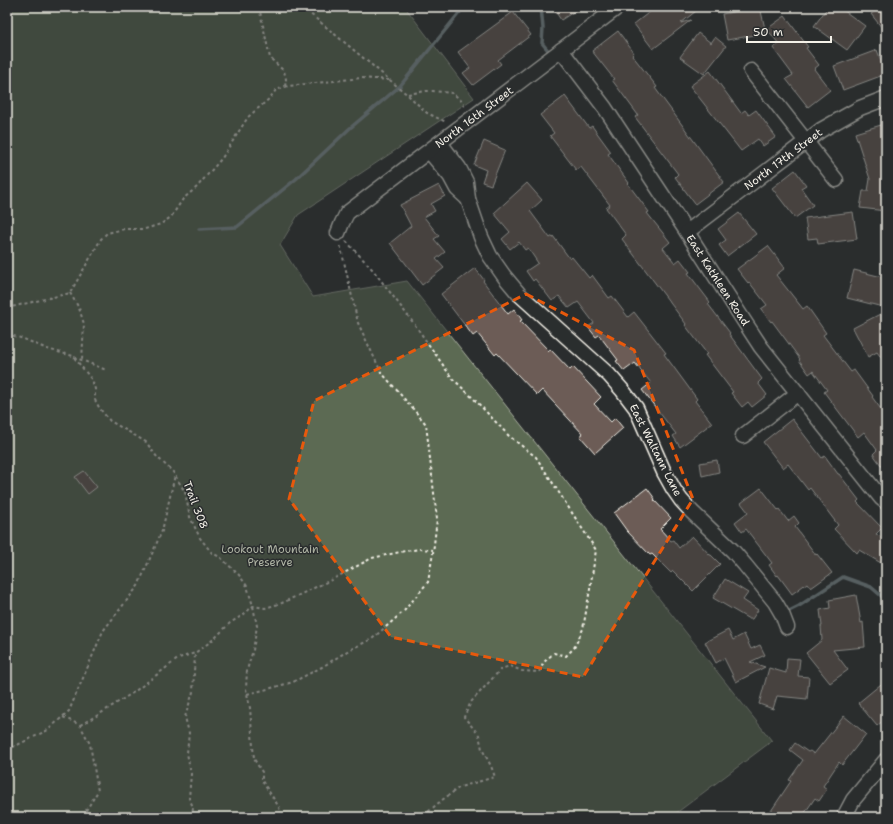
<svg xmlns="http://www.w3.org/2000/svg" width="893" height="824" font-family="'Shantell Sans',sans-serif">
  <rect width="100%" height="100%" fill="#2a2d2e"/>
  <filter id="ink" filterUnits="userSpaceOnUse"><feTurbulence type="fractalNoise" baseFrequency=".025" numOctaves="2"/><feDisplacementMap in="SourceGraphic" scale="8" xChannelSelector="R" yChannelSelector="G"/><feConvolveMatrix kernelMatrix="1 2 1 2 8 2 1 2 1" color-interpolation-filters="sRGB"/></filter>
  <g filter="url(#ink)">
    <polygon fill="#5c6b53" stroke="#a8ae9e" points="7,7 405,7 474,98 298,215 280,245 313,297 407,281 772,741 671,817 7,817"/>
    <g fill="none" stroke-linecap="round" stroke-linejoin="round">
      <g stroke="#8e9c9f" stroke-width="3.5">
        <polyline points="541,7 543,28 542,43 551,54"/>
        <polyline points="199,229 237,227 296,179 349,129 400,86 464,7"/>
        <polyline points="785,613 799,606 843,577 871,587 886,600"/>
      </g>
    </g>
    <g fill="#6c5b56" stroke="#f4f1e8">
      <polygon points="562,7 581,7 561,20 555,11"/>
      <polygon points="656,7 701,7 681,23 691,20 653,49 634,24"/>
      <polygon points="760,7 766,33 727,40 722,14"/>
      <polygon points="828,7 839,7 865,26 847,50 814,26"/>
      <polygon points="881,7 886,7 886,33 871,14"/>
      <polygon points="513,12 531,35 498,60 501,64 473,85 463,73 470,68 458,52"/>
      <polygon points="785,16 808,47 806,48 819,65 814,69 830,90 808,107 786,79 793,75 773,48 779,44 767,29"/>
      <polygon points="618,31 634,53 632,55 657,87 655,88 724,182 695,204 675,177 678,174 635,117 638,115 612,80 614,79 592,51"/>
      <polygon points="698,33 711,43 715,37 726,46 704,74 680,57"/>
      <polygon points="877,50 886,74 843,90 834,66"/>
      <polygon points="710,71 741,113 745,110 749,115 756,110 776,137 763,146 758,139 741,151 690,86"/>
      <polygon points="565,96 589,128 592,126 611,152 608,154 629,183 628,184 649,212 647,213 670,242 663,248 675,263 680,259 690,272 688,273 710,302 708,304 730,333 729,334 762,379 758,383 767,395 752,407 748,402 742,407 731,393 733,392 705,355 707,354 685,325 686,324 622,239 626,235 606,208 610,205 581,167 576,170 550,136 554,133 540,115"/>
      <polygon points="881,125 886,140 886,211 860,208 863,191 868,191 870,179 855,133"/>
      <polygon points="484,141 505,150 491,185 482,182 486,170 474,165"/>
      <polygon points="795,170 806,185 801,188 813,205 795,218 772,188"/>
      <polygon points="527,183 542,200 530,211 550,238 553,236 570,259 572,257 589,278 592,275 609,298 612,296 628,317 634,312 666,353 664,354 697,399 695,401 712,423 680,447 673,436 676,434 642,390 651,383 635,363 624,371 616,361 618,360 599,335 596,337 588,327 594,323 578,302 569,308 559,296 552,301 535,279 533,281 526,271 538,263 528,248 525,250 519,242 510,249 502,239 510,232 494,213"/>
      <polygon points="439,185 445,196 431,204 435,211 424,217 439,236 434,239 445,252 436,259 444,268 422,285 390,243 411,226 400,205"/>
      <polygon points="853,212 857,239 818,244 817,238 808,239 805,218"/>
      <polygon points="739,213 756,234 727,256 719,245 726,240 718,229"/>
      <polygon points="768,246 785,268 776,275 803,309 807,306 826,333 823,335 851,372 854,370 873,396 872,397 886,416 886,472 873,454 877,450 864,432 858,437 824,392 827,390 813,371 809,374 799,360 800,359 772,321 771,322 761,309 767,305 749,282 748,283 737,269"/>
      <polygon points="475,268 484,280 483,281 508,314 514,309 522,320 520,321 549,351 550,349 570,370 573,367 601,397 594,404 611,422 615,418 623,428 595,453 580,436 583,434 542,390 537,395 497,353 495,355 477,333 473,336 441,294"/>
      <polygon points="854,270 886,278 886,296 883,307 847,298"/>
      <polygon points="882,313 886,322 886,364 877,352 868,357 853,328"/>
      <polygon points="792,419 822,458 825,456 838,474 839,474 859,500 857,502 882,528 876,534 886,540 886,566 859,550 857,553 834,529 838,525 810,488 808,490 788,464 783,468 763,442"/>
      <polygon points="717,460 719,472 702,476 700,463"/>
      <polygon points="84,471 97,487 88,494 75,477"/>
      <polygon points="647,488 655,499 654,500 671,518 660,529 671,541 673,540 679,548 692,536 710,555 711,555 720,564 693,591 673,571 671,573 652,554 650,555 627,531 614,513"/>
      <polygon points="761,488 778,510 779,509 788,521 794,516 799,523 795,527 816,555 817,554 832,573 811,588 807,583 792,594 778,575 777,576 769,565 772,563 746,529 742,532 735,522 748,512 741,503"/>
      <polygon points="725,579 748,593 743,600 758,610 752,619 749,619 713,598"/>
      <polygon points="856,595 861,623 863,622 865,647 833,650 848,670 830,683 806,653 822,640 821,626 822,626 820,610 830,608 829,600"/>
      <polygon points="728,630 733,640 744,634 751,649 760,645 765,655 750,662 765,667 736,682 724,658 716,663 705,642"/>
      <polygon points="787,658 800,659 798,676 809,677 807,699 777,696 773,709 759,704 769,668 786,673"/>
      <polygon points="886,680 886,718 877,726 858,703"/>
      <polygon points="844,716 866,734 842,765 839,762 823,786 827,789 819,801 815,798 802,817 767,817 791,781 789,780 803,760 790,750 795,743 808,752 810,751 814,754"/>
    </g>
    <g fill="none" stroke-linecap="round" stroke-linejoin="round">
      <g stroke="#f4f1e8" stroke-width="17">
        <g id="minor">
          <polyline points="561,50 605,108 687,232 744,321 761,347 881,498 886,502"/>
          <polyline points="751,71 836,180"/>
          <polyline points="440,143 459,168 466,182 468,199 481,237 490,256 504,276 519,294 609,375 623,391 636,408 664,472 674,490 681,500 692,512 733,551 745,565 775,602 782,614 787,627"/>
          <polyline points="429,151 450,176 457,189 468,199"/>
          <polyline points="687,232 821,130 860,108 886,98"/>
          <polyline points="338,233 342,223 347,213 618,7"/>
          <polyline points="743,436 798,393"/>
          <polyline points="844,817 853,800 886,760"/>
        </g>
      </g>
      <g stroke="#f4f1e8" stroke-width="2" stroke-dasharray="3 3" stroke-linecap="butt">
        <polyline points="259,7 270,58 284,71 286,79 285,87"/>
        <polyline points="302,7 409,96 427,113 446,122"/>
        <polyline points="408,94 426,91 433,91 452,93 460,99 466,109"/>
        <polyline points="346,241 373,270 415,325 452,378 475,400 509,436 536,457 596,550 590,589 583,629 574,648 566,656 554,653 544,662 539,672 522,671 510,666 501,669 471,702 464,717 479,735 482,749 491,766 495,777 460,787 442,800 429,811 406,817"/>
        <polyline points="70,293 79,308 84,324 82,360"/>
        <polyline points="7,308 70,293 101,239 107,233 124,229 145,229 161,224 171,217 183,199 197,187 222,158 248,117 269,99 276,90 288,86 361,78 390,80"/>
        <polyline points="7,334 24,339 47,349 73,356 92,380 95,389 95,400 100,409 110,421 146,442 157,457 173,472 185,492 190,517 200,538 212,553 220,557 239,575 247,586 253,606 257,626 253,650 247,670 246,689 250,708 254,759 262,772 262,781 279,807 281,817"/>
        <polyline points="74,357 106,370"/>
        <polyline points="247,694 264,690 293,682 322,667 349,650 372,639 404,611 428,582 433,553 437,519 426,424 381,372 358,323 340,244"/>
        <polyline points="63,717 80,725 90,744 98,791 82,817"/>
        <polyline points="80,725 98,715 134,692 179,658 195,653 214,639 230,623 243,615 253,606 265,608 282,603 333,579 372,558 405,551 420,549 433,550"/>
        <polyline points="7,750 48,730 69,711 103,631 138,586 162,531 175,475"/>
        <polyline points="192,817 193,807 189,798 191,774 187,753 189,733 185,717 193,692 195,653"/>
      </g>
      <use href="#minor" stroke="#2a2d2e" stroke-width="14"/>
    </g>
  </g>
  <path d="M0 0H893V824H0ZM526 294 634 350 693 499 583 677 391 637 289 499 314 401Z" fill="#2a2d2e" fill-opacity=".55" fill-rule="evenodd"/>
  <path fill="none" stroke="#e8590c" stroke-width="3" stroke-dasharray="8 5" stroke-linejoin="round" d="M526 294 634 350 693 499 583 677 391 637 289 499 314 401Z"/>
  <g text-anchor="middle" stroke-width="3" stroke-linejoin="round" paint-order="stroke">
    <g font-size="11" fill="#f4f1e8" stroke="#2a2d2e">
      <text transform="translate(474 117) rotate(-37)" y="4">North 16th Street</text>
      <text transform="translate(783 159) rotate(-37)" y="4">North 17th Street</text>
      <text transform="translate(718 280) rotate(57)" y="4">East Kathleen Road</text>
      <text transform="translate(656 450) rotate(63)" y="4">East Waltann Lane</text>
      <text transform="translate(196 505) rotate(69)" y="4">Trail 308</text>
    </g>
    <g font-size="11" fill="#b0b5a5" stroke="#2a2d2e">
      <text x="270" y="553">Lookout Mountain<tspan x="270" dy="13">Preserve</tspan></text>
    </g>
  </g>
  <rect width="893" height="824" fill="none" stroke="#2a2d2e" stroke-width="24"/>
  <rect x="12" y="12" width="869" height="800" fill="none" stroke="#f4f1e8" stroke-width="1.5" filter="url(#ink)"/>
  <path d="M747 36v6h84v-6" fill="none" stroke="#f4f1e8" stroke-width="2"/>
  <text x="753" y="36" font-size="12" fill="#f4f1e8" stroke="#2a2d2e" stroke-width="3" paint-order="stroke">50 m</text>
</svg>
